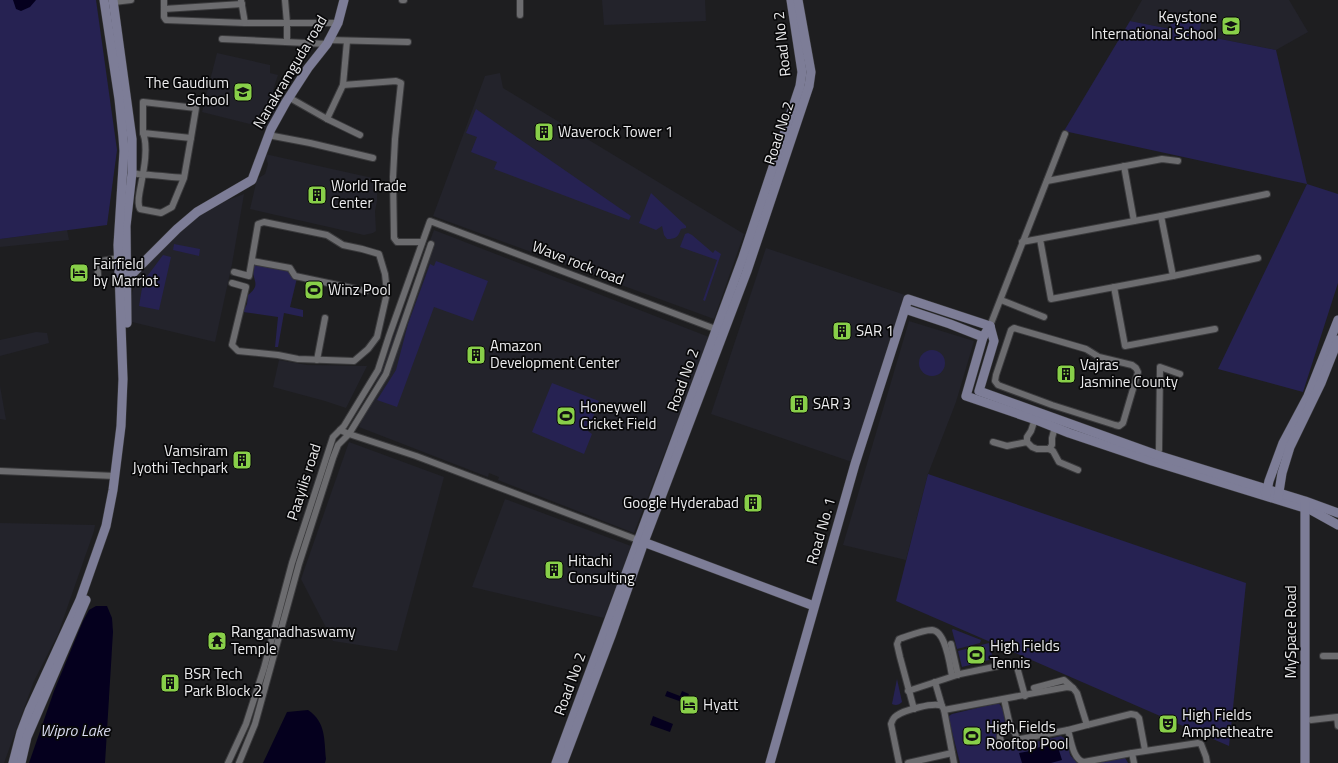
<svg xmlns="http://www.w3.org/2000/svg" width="1338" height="763" font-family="'Titillium Web',sans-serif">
  <rect width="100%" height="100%" fill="#1e1e20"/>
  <g fill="#23232b">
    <polygon points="602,0 705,0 706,21 604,25"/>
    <polygon points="1142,0 1289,0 1308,32 1276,50 1130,21"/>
    <polygon points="217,53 270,65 270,73 278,75 273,90 285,95 266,128 202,112"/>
    <polygon points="500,73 503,88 744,234 714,319 433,216 485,76"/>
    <polygon points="265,154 377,179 377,201 375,211 376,231 373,233 364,235 250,209 257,179 265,174 268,164"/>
    <polygon points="244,194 232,264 215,342 132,322 130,303 135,281 160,249 198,215 214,205"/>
    <polygon points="67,230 69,240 0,247 0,239"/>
    <polygon points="434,230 709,337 634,533 498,480 499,477 489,473 488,477 359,427"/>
    <polygon points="766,248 908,296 852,462 711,414"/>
    <polygon points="909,321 974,341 956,402 928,474 906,560 843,545"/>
    <polygon points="36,332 47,333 49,343 0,356 0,340"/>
    <polygon points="279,360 307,365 367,366 346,408 325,401 273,387"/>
    <polygon points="0,386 6,420 0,419"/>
    <polygon points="349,442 444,477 397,651 333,641 301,579"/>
    <polygon points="505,499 631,546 604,618 472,587"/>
    <polygon points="0,523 95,525 94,531 58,634 34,681 4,763 0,763"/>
  </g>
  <g fill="#262252">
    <polygon points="0,0 96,0 117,150 107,225 0,239"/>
    <polygon points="1173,13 1202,18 1199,34 1170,28"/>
    <polygon points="1130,21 1276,50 1307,184 1338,194 1338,283 1303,392 1218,369 1307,184 1064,131"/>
    <polygon points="476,109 631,216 629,220 494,169 497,162 471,152 477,137 466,133"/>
    <path d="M651 193 686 226V228L681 229C678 237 676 239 667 239L664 235 662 226 656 230 639 223Z"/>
    <polygon points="688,233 692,235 713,253 715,250 721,254 705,301 703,300 717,260 680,247 685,234"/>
    <polygon points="174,244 200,249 199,256 173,250"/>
    <polygon points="163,255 171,257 159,310 139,306 143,282"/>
    <polygon points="436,261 488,281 473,321 434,307 397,407 377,400 396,370 408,324 430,264 434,266"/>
    <path d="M255 263 289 270 297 278 290 307 303 310V317L284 313 278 347H275L278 317 243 312 247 304 248 295C261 285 253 281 253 270 253 268 254 266 255 263Z"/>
    <circle cx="932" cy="363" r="13"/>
    <polygon points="552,383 599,401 588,431 592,434 584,454 532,432"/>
    <polygon points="928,474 1246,583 1229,746 896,601"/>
    <polygon points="953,629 981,640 980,643 957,649 952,630"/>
    <polygon points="989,643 993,659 962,667 958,651"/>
    <path d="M897 679 902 702C899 705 896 706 892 704Z"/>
    <path d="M998 703C1004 707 1006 721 1004 728L997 733 1001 750 1061 736 1067 740 1070 755 1077 763H960L949 720V716L952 714Z"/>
    <polygon points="1124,756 1128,763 1086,763"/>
  </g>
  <g fill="#05001e">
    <polygon points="13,0 36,0 30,7 21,11 16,9"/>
    <polygon points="308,285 313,288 321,286 322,289 320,291 321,294 315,295 312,291 307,291 306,288"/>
    <polygon points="96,606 107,606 112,618 113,632 105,763 29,763 54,691 83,621 89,610"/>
    <polygon points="667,691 680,696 682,691 689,694 685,703 665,696"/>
    <path d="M308 710C326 722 324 739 326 759L325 763H263L287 712Z"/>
    <polygon points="653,716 673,724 670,732 650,725"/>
    <polygon points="974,728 978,744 970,746 966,730"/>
    <polygon points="1057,744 1062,760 1051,763 1022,763 1019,753 1030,751 1030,749"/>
  </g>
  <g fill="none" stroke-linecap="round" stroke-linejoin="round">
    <g stroke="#3a3a3c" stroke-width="8">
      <g id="street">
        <polyline points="164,0 164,17 166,20 245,23 338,23"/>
        <polyline points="241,0 245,23"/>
        <polyline points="285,0 287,23 287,42"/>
        <polyline points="402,0 404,0"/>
        <polyline points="520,0 520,15"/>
        <polyline points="114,2 131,0"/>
        <polyline points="164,9 242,4"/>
        <polyline points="222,39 327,44"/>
        <polyline points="328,40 408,42"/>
        <polyline points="343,85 396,81 401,83 395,139 393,177 394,238 397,242 422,242"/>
        <polyline points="290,98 327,119 343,85 347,41"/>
        <polyline points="327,119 360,135"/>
        <polyline points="143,133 143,102 196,108 191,138"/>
        <polyline points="268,135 310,143 373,158"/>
        <polyline points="1124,166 1134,221"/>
        <path d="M132 173 138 174C154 175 169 177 184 178L191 138 143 133C149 148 143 174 140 190 139 196 137 203 140 209L161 213 172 207 184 178"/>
        <polyline points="1047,181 1162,159 1178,161"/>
        <polyline points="1161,216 1173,276"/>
        <polyline points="1040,239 1051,299 1173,276 1258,258"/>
        <polyline points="1022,242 1161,216 1267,194"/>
        <polyline points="252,261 290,268 295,276 366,291"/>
        <polyline points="98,275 97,262 118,258"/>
        <polyline points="232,283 246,287 232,345 238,351 278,355 298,359 354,361 368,349 377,337 387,293 385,274 379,254 362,249 343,245 327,235 264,222 258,224 249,276 234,272"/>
        <polyline points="1114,287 1125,346 1215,329"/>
        <polyline points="1001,300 1044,317"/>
        <polyline points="990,326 1065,134"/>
        <polygon points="1014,328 1086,349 1099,357 1132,365 1136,368 1138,372 1123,423 1119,426 1115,425 1052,405 998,385 995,381 996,375 1011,330"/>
        <polyline points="317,360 325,318"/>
        <polyline points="340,430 349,434 416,456 638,540"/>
        <polyline points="993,442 1007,446 1027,442 1032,447 1037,449 1049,449 1053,451 1059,462 1078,470"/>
        <polyline points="1027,442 1027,437 1031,431 1035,419"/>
        <polyline points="1049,449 1052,445 1052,438 1055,427"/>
        <polyline points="1157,455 1159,450 1160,367 1180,374"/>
        <polyline points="0,471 115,476"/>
        <polyline points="951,644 958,675"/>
        <polyline points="1323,656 1338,656"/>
        <polyline points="935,682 942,706"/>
        <polyline points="1034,688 1064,680 1073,688"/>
        <polyline points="908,691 960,674 1008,664 1013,665 1017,667 1025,696"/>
        <polyline points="1004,699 1011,730"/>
        <path d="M914 709 900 657 897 644 899 639C909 636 922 630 932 630 946 631 950 666 952 676"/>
        <polyline points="944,710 1067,687 1073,688 1077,693 1087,725 1131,714 1136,715 1139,718 1145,750"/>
        <polyline points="1311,720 1337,717 1338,726"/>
        <circle cx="1008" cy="737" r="8"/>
        <polyline points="1068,730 1087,725"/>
        <path d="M1015 740 1068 730C1071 740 1073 760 1084 762L1132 753 1198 743 1201 744 1206 757 1207 763"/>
        <polyline points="1132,753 1134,763"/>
        <polyline points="228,763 246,724 264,668 292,563 333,437 344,426 378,370 389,336 430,221 718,330"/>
        <polyline points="239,763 255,724 299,564 333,458 338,445 349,434 386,374 431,244"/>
        <path d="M899 763 891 724C892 721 893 718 896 716 904 710 934 702 942 706L944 710 954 763"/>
        <polyline points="908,763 952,753"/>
      </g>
    </g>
    <g stroke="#3a3a3c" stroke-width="10">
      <g id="secondary">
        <polyline points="113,0 132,139 132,173 126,226 127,323"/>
        <polyline points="125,280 128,278 177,229 197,212 252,180 271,129 286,102 308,68 327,44 338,23 344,0"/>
        <polyline points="905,309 950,324 983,337"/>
        <polyline points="990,326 983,337 966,396 1039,421 1069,433 1152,461 1311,510 1338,525"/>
        <polyline points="990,326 994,341 979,391 1157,455 1305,501 1338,513"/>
        <polyline points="1266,495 1269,481 1283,443 1308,396 1338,320"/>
        <polyline points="1278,498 1282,473 1290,447 1321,383 1338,340"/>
        <polyline points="638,540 814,606"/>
        <polyline points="13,763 21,732 29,711 80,600 106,526 113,490 121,426 123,379 118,245 124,151 123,137 119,99 104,0"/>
        <polyline points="21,763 27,737 86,600"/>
        <polyline points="556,763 743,257 800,86 802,72 791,0"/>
        <polyline points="563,763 611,636 644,542 747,271 809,86 811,72 798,0"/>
        <polyline points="770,763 855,464 908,299 990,326"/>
        <polyline points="1305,763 1305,502"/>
      </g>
    </g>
    <use href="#street" stroke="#6c6c6f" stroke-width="6"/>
    <use href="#secondary" stroke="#7d7d97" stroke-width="9"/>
  </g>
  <defs>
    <g id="school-square" transform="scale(1)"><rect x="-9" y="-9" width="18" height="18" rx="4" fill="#88cf49" stroke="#080809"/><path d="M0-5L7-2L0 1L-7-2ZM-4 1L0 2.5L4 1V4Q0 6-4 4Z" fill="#111"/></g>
    <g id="building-square" transform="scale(1)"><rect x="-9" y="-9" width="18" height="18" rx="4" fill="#88cf49" stroke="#080809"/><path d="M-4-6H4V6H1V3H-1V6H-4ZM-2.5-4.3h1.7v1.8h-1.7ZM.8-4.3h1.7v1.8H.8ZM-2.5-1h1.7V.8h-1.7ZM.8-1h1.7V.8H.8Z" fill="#111"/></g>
    <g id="hotel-square" transform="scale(1)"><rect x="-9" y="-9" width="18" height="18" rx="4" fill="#88cf49" stroke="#080809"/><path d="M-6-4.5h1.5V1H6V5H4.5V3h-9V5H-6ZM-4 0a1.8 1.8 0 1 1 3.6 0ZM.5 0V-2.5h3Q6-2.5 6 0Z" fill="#111"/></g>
    <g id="stadium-square" transform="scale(1)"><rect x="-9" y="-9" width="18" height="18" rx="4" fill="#88cf49" stroke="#080809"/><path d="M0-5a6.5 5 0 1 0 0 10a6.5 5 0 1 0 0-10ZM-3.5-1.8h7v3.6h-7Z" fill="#111"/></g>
    <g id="temple-square" transform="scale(1)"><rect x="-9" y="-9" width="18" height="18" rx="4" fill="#88cf49" stroke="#080809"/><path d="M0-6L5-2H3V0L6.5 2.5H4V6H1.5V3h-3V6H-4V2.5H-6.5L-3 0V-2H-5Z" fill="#111"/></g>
    <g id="theatre-square" transform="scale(1)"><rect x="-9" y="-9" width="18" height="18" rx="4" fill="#88cf49" stroke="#080809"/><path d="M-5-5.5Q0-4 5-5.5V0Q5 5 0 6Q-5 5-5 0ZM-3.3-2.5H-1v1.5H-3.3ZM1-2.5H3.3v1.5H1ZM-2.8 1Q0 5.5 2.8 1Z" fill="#111"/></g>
  </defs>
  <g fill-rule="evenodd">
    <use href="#school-square" x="1231" y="26"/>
    <use href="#school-square" x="243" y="92"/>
    <use href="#building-square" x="544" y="132"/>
    <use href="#building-square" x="317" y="195"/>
    <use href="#hotel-square" x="79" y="273"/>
    <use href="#stadium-square" x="314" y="290"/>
    <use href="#building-square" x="842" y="331"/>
    <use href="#building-square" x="476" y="355"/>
    <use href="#building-square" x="1066" y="374"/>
    <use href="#building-square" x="799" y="404"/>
    <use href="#stadium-square" x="566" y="416"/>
    <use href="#building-square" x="242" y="460"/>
    <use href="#building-square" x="753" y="503"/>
    <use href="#building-square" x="554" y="570"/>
    <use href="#temple-square" x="217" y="641"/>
    <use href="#stadium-square" x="976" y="655"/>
    <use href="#building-square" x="170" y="683"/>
    <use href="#hotel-square" x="689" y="705"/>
    <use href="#theatre-square" x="1168" y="724"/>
    <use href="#stadium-square" x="972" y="736"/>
  </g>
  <g text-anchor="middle" stroke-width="3.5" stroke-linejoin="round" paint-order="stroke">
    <g font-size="15" fill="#ececee" stroke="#080809" text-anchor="start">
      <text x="1217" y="22" text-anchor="end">Keystone<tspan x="1217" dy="17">International School</tspan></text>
      <text x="229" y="88" text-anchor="end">The Gaudium<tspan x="229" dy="17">School</tspan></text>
      <text x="558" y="137">Waverock Tower 1</text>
      <text x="331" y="191">World Trade<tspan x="331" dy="17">Center</tspan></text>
      <text x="93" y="269">Fairfield<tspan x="93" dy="17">by Marriot</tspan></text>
      <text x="328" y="295">Winz Pool</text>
      <text x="856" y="336">SAR 1</text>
      <text x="490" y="351">Amazon<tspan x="490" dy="17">Development Center</tspan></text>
      <text x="1080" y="370">Vajras<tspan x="1080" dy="17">Jasmine County</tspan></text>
      <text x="813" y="409">SAR 3</text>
      <text x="580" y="412">Honeywell<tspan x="580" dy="17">Cricket Field</tspan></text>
      <text x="228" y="456" text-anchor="end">Vamsiram<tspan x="228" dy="17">Jyothi Techpark</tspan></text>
      <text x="739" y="508" text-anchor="end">Google Hyderabad</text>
      <text x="568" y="566">Hitachi<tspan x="568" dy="17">Consulting</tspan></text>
      <text x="231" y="637">Ranganadhaswamy<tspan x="231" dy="17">Temple</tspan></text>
      <text x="990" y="651">High Fields<tspan x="990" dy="17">Tennis</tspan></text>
      <text x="184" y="679">BSR Tech<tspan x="184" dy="17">Park Block 2</tspan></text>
      <text x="703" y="710">Hyatt</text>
      <text x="1182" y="720">High Fields<tspan x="1182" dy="17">Amphetheatre</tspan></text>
      <text x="986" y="732">High Fields<tspan x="986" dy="17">Rooftop Pool</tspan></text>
    </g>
    <g font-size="15" fill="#ececee" stroke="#080809">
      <text transform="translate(782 44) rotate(-96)" y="5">Road No 2</text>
      <text transform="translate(290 72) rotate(-59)" y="5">Nanakramguda road</text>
      <text transform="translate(779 133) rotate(-72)" y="5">Road No.2</text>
      <text transform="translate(578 263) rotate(21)" y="5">Wave rock road</text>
      <text transform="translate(683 380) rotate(-70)" y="5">Road No 2</text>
      <text transform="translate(304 482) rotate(-72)" y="5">Paayilis road</text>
      <text transform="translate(821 531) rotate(-74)" y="5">Road No. 1</text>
      <text transform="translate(1291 632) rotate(-90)" y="5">MySpace Road</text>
      <text transform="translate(570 684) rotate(-70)" y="5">Road No 2</text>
    </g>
    <g font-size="16" font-style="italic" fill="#d8daef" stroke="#080809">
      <text x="75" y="736">Wipro Lake</text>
    </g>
  </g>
</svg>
